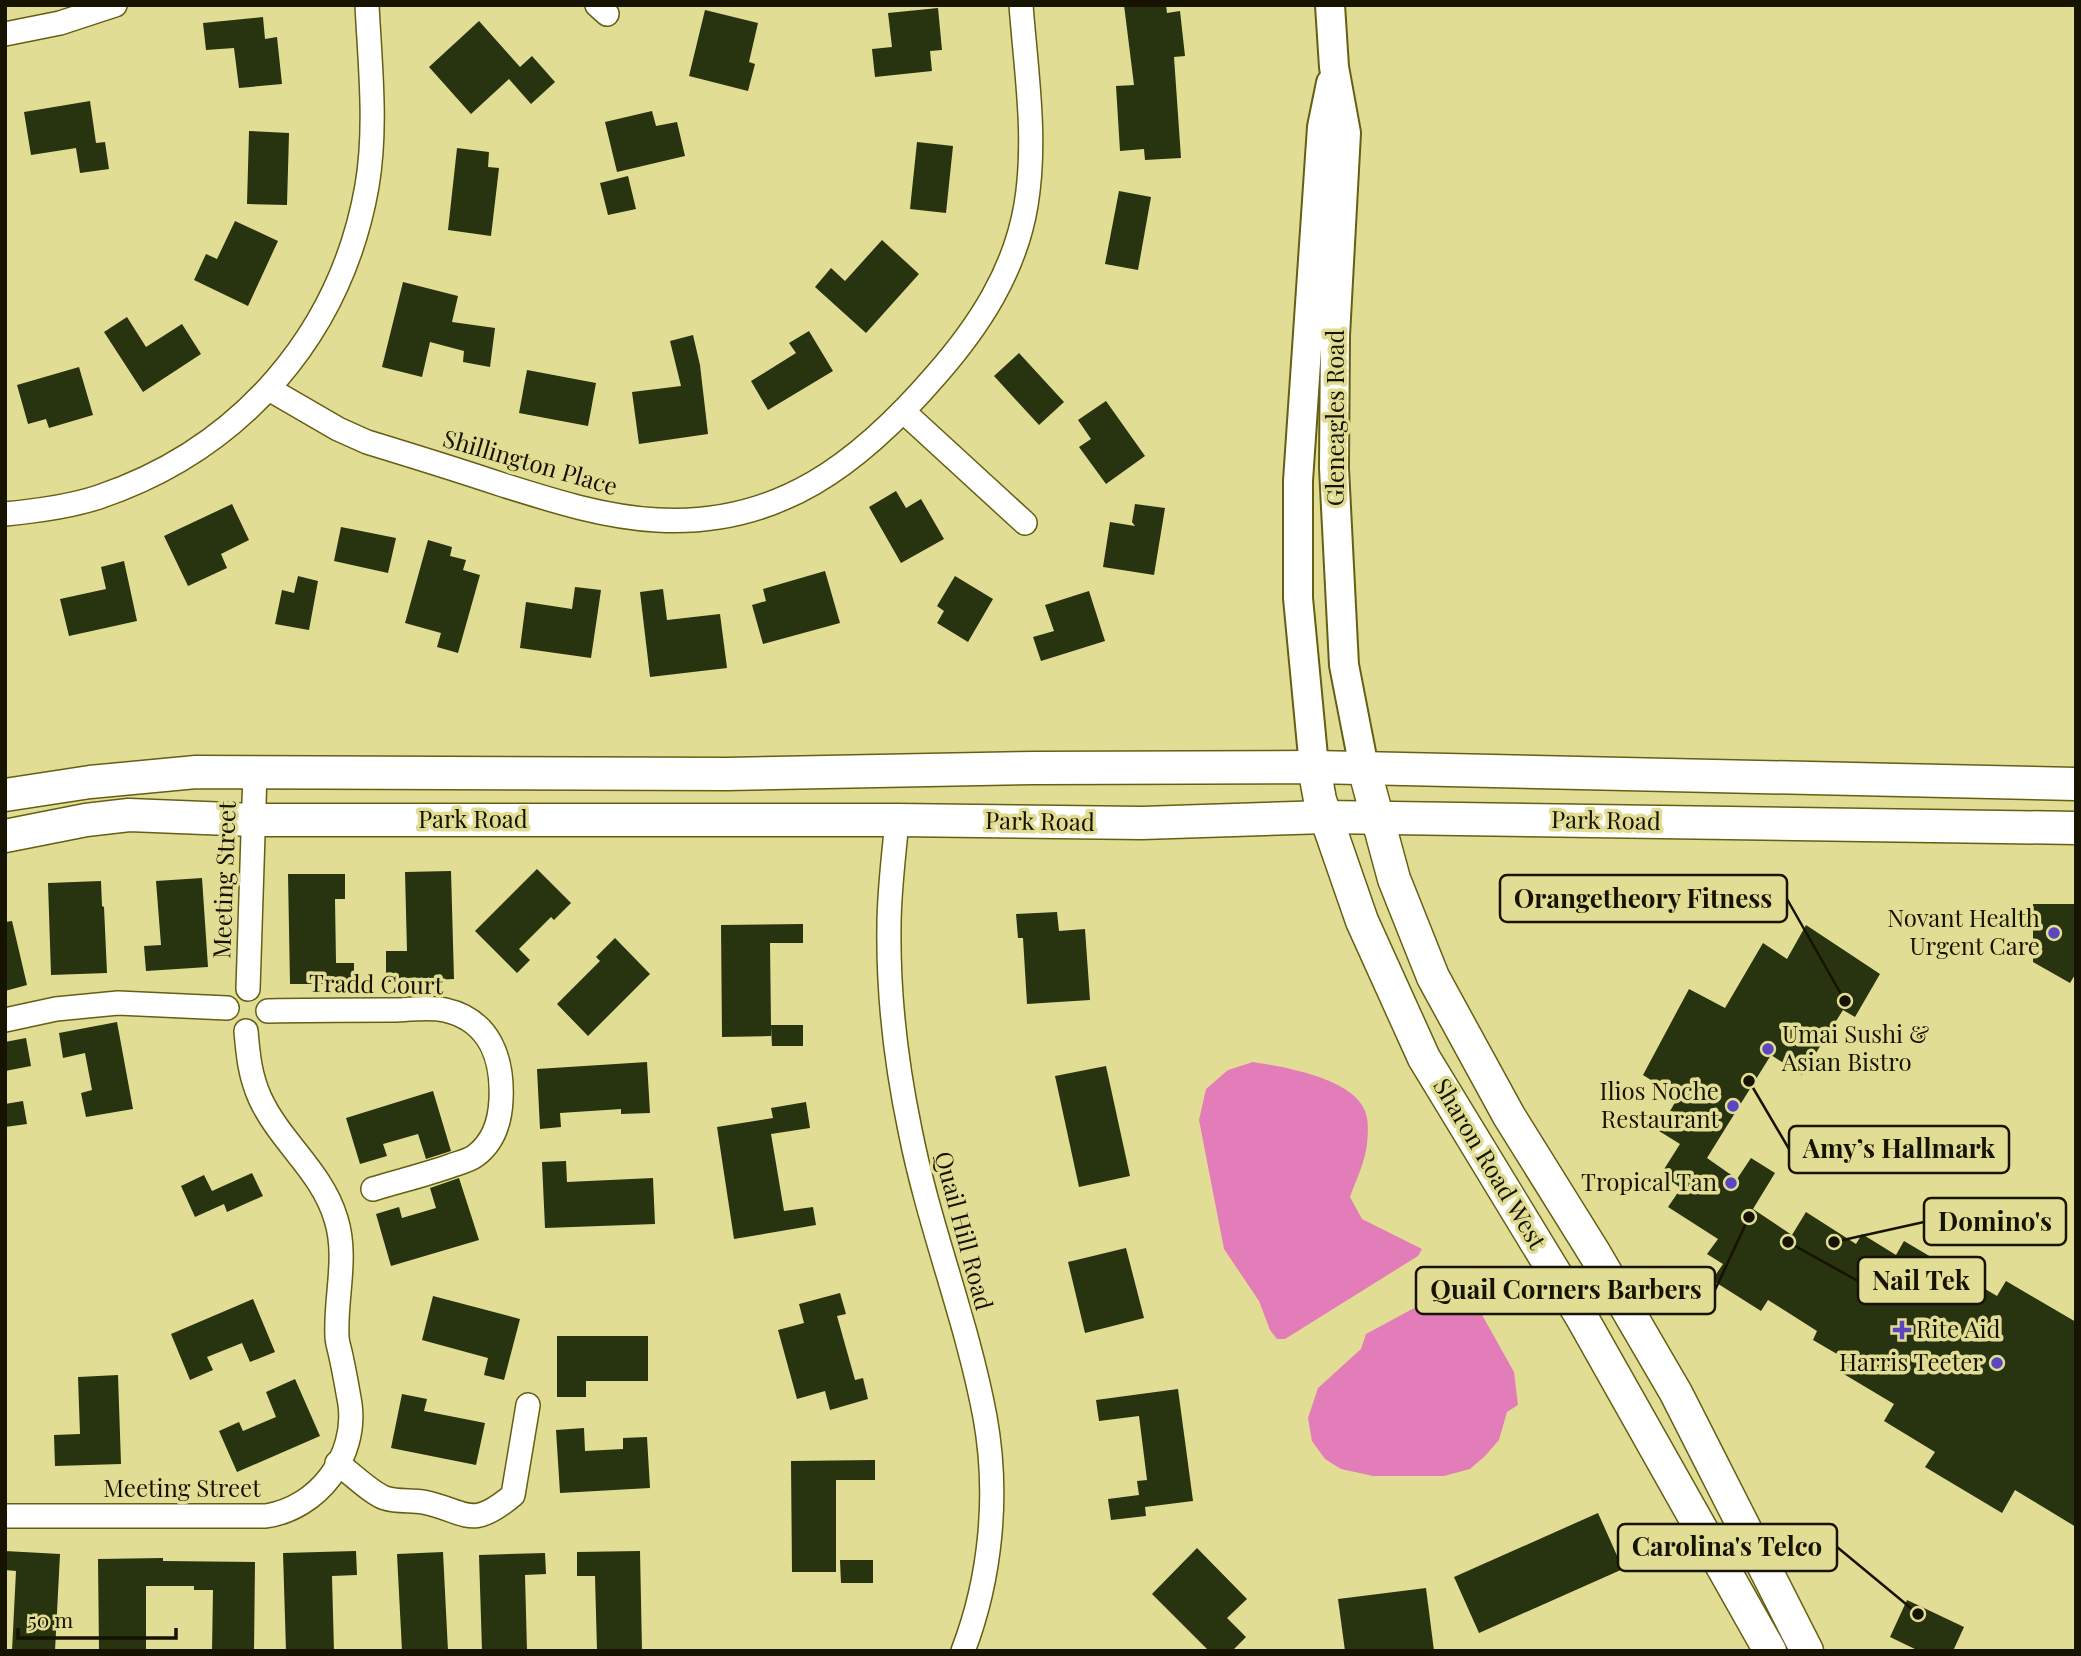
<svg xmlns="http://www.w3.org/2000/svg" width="2081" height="1656" font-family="'Playfair Display',serif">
  <rect width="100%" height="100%" fill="#e2dd94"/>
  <g fill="#e37db9">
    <path d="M1253 1062C1284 1067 1352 1078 1365 1111 1369 1121 1368 1134 1367 1144 1365 1162 1356 1180 1350 1197L1362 1219 1422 1249 1418 1256 1285 1339H1277L1270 1330 1259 1301 1224 1249 1199 1120 1206 1089 1228 1070Z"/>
    <polygon points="1455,1286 1481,1313 1514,1372 1518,1405 1507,1412 1499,1440 1485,1456 1470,1469 1444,1476 1373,1476 1341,1469 1325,1459 1312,1441 1308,1418 1318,1388 1361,1349 1366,1334"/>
  </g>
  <g fill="#283310">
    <polygon points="1124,5 1166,5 1167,13 1180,11 1185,56 1174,57 1181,158 1145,160 1144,149 1120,151 1116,86 1134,85"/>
    <polygon points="938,8 942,50 930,51 932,71 875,77 872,49 892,47 888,13"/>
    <polygon points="705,10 758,23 749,62 755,64 748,91 689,76"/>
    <polygon points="263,17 265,39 277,37 282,84 239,88 234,48 206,50 203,23"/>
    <polygon points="479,21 520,67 532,56 555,82 531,104 509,79 471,114 429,67"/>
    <polygon points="90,101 96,143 105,142 109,169 80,173 76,148 31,155 24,112"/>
    <polygon points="652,111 656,126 677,122 685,156 617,172 605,122"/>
    <polygon points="249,131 289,133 287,205 247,204"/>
    <polygon points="917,142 953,146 946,213 910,209"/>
    <polygon points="457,148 489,152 488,167 499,168 491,236 448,230"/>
    <polygon points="628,176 636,209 608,215 600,183"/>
    <polygon points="1119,191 1151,197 1138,270 1105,264"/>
    <polygon points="235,221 278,241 248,306 194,280 206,254 217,259"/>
    <polygon points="882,240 919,274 866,333 815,287 831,268 845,281"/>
    <polygon points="403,282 458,296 452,322 495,328 490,367 463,362 464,351 430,342 422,377 382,367"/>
    <polygon points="127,317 146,347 182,324 201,354 143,392 104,332"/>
    <polygon points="809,331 833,371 768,410 751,381 796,353 789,343"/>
    <polygon points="693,335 700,365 708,434 639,444 632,392 681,386 670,341"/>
    <polygon points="1019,353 1064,402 1039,425 994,376"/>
    <polygon points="79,367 93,415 49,428 46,419 28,424 17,385"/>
    <polygon points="527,370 596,383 588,426 519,413"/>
    <polygon points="1106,401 1145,456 1106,484 1079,447 1091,439 1078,420"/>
    <polygon points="896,491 906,508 921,499 944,539 901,563 869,507"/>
    <polygon points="232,504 249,540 221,554 227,568 188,586 164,536"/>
    <polygon points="1135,504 1165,508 1154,575 1103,567 1110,522 1135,526 1132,522"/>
    <polygon points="341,527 396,538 388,573 334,561"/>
    <polygon points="428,540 452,547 450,556 466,560 463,570 480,575 458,653 437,647 441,633 405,623"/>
    <polygon points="124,561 137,621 69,636 60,599 106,589 101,567"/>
    <polygon points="825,571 840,623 763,644 752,605 766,601 763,589"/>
    <polygon points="298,576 318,581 309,630 275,624 282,590 294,593"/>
    <polygon points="955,576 993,599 968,642 937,623 944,611 937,606"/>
    <polygon points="575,587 601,590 591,658 520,648 526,602 572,609"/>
    <polygon points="663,589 667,620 720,614 727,668 650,677 640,592"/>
    <polygon points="1089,591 1105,641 1041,661 1033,637 1054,631 1045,605"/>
    <polygon points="537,869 571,903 554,920 551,917 519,949 530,960 517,973 475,931"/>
    <polygon points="451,871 454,979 386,982 386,951 407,951 405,872"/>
    <polygon points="288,874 345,874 345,899 335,899 336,963 354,963 354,984 290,984"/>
    <polygon points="202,878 208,967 146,971 144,946 161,945 156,881"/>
    <polygon points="101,881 102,906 104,907 107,973 51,975 48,883"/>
    <polygon points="2033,904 2076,904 2076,973 2070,983 2033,962"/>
    <polygon points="1057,912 1059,931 1085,929 1090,1000 1027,1004 1023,938 1018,938 1016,914"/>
    <polygon points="12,921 27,985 5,991 5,922"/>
    <polygon points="803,924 803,943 770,943 771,1025 803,1025 803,1046 772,1046 771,1027 771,1036 722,1037 721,925"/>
    <polygon points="1806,925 1880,974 1855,1017 1843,1010 1802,1075 1771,1055 1707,1158 1737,1179 1751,1158 1775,1173 1753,1209 1792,1235 1806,1212 1856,1244 1862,1234 1896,1255 1904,1241 1997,1296 2006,1281 2076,1322 2076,1527 2015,1490 2002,1513 1925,1467 1935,1452 1884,1421 1894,1404 1842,1373 1849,1361 1813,1340 1817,1331 1768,1300 1761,1311 1712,1280 1723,1264 1707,1254 1718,1239 1668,1207 1681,1188 1661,1174 1680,1144 1659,1131 1678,1097 1643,1075 1689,989 1725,1008 1763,943 1787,959"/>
    <polygon points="615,938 650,974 588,1036 557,1004 600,961 596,957"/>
    <polygon points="117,1022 133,1109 86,1117 81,1093 92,1090 85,1053 63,1058 59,1033"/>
    <polygon points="26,1038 31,1066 5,1071 5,1042"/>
    <polygon points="647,1062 650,1113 621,1114 621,1109 560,1113 561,1127 540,1129 537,1069"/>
    <polygon points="1106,1066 1130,1176 1079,1187 1055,1076"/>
    <polygon points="433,1091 451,1151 426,1159 418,1134 383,1144 387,1156 360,1164 346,1118"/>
    <polygon points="23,1101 27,1124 5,1127 5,1104"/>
    <polygon points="806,1102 810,1128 771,1134 784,1211 813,1207 816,1225 734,1239 717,1127 773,1118 771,1108"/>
    <polygon points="566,1161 567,1182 653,1178 655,1224 545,1228 542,1162"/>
    <polygon points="252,1173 263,1196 227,1212 224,1204 195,1217 181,1186 204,1175 212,1191"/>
    <polygon points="459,1178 479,1240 391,1266 376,1214 399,1207 402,1218 436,1208 430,1188"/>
    <polygon points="1126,1248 1144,1318 1085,1333 1068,1262"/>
    <polygon points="840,1293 846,1314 837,1316 855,1380 863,1378 868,1399 830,1410 825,1391 797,1399 778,1330 804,1323 799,1304"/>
    <polygon points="433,1296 520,1319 504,1380 484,1375 488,1358 422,1340"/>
    <polygon points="253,1299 275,1352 250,1362 242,1343 207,1357 213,1370 190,1380 171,1334"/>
    <polygon points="557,1336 648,1336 648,1381 586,1381 586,1397 557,1397"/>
    <polygon points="118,1375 121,1464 55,1466 54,1435 80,1434 78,1377"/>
    <polygon points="295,1379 320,1436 237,1472 219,1431 239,1422 243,1431 276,1417 266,1392"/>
    <polygon points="1178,1389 1193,1501 1145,1507 1146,1516 1111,1520 1108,1499 1139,1495 1137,1481 1147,1480 1139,1416 1099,1421 1096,1400"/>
    <polygon points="402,1394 427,1399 424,1411 485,1423 476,1465 391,1448"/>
    <polygon points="584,1428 585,1451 623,1449 623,1438 647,1437 650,1488 560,1493 556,1430"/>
    <polygon points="875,1460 875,1480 836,1480 836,1572 792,1572 791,1461"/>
    <polygon points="1598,1513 1623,1569 1479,1633 1454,1577"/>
    <polygon points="1197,1548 1247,1599 1227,1618 1246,1637 1232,1651 1209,1651 1152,1594"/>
    <polygon points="5,1551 60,1554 55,1651 12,1651 16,1571 5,1570"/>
    <polygon points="356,1551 357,1575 332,1576 334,1651 286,1651 283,1553"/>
    <polygon points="640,1551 642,1651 597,1651 595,1576 577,1576 577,1552"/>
    <polygon points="443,1552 448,1651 402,1651 397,1554"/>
    <polygon points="545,1553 546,1574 525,1575 527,1651 482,1651 479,1555"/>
    <polygon points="163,1558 163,1561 255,1562 254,1651 212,1651 213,1590 194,1590 194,1586 146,1586 146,1651 99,1651 98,1559"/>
    <polygon points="840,1560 873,1560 873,1583 841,1583"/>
    <polygon points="1426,1588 1434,1651 1345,1651 1338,1599"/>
    <polygon points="1907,1600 1964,1627 1953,1651 1919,1651 1890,1637"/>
  </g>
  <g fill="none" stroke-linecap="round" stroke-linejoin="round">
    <g stroke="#645f12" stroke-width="26">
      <g id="minor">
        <polyline points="597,5 607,14"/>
        <polyline points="5,34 60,23 115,5"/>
        <path d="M269 389 338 429 367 442C413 456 458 470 503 485 554 501 604 517 657 520 779 527 861 462 936 375 979 326 1015 271 1026 205 1037 139 1026 71 1021 5"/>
        <polyline points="904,412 1025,523"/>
        <path d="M5 514C37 511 69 507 99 497 241 449 341 334 367 186 377 127 370 65 367 5"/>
        <path d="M897 820C894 855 889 891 889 926 888 994 896 1063 910 1130 929 1227 967 1320 985 1417 999 1494 991 1578 963 1651"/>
        <polyline points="248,989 255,772"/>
        <path d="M268 1011C310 1010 351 1010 392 1010 410 1010 427 1006 445 1010 490 1020 503 1059 501 1100 500 1122 493 1143 475 1156 468 1161 458 1163 450 1166 425 1175 399 1181 373 1189"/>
        <polyline points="5,1020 56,1009 118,1003 227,1008"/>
        <path d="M337 1463C350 1472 371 1493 385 1498 397 1502 411 1500 423 1502 467 1511 470 1531 513 1495L528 1405"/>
        <path d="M5 1516H266C318 1508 357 1457 350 1404 347 1387 344 1369 340 1352 339 1347 337 1342 337 1336 335 1298 348 1257 336 1219 322 1171 280 1142 260 1098 250 1076 248 1055 246 1031"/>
      </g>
    </g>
    <g stroke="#645f12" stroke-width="32">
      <g id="tertiary">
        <polyline points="1330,5 1334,67 1346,133 1335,336 1334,468 1344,665 1364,768"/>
        <polyline points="1314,767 1298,598 1298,481 1322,127 1331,83"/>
      </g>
    </g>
    <g stroke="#645f12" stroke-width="35">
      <g id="secondary">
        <polyline points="1314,767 1320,800 1362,921 1424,1058 1581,1316 1770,1651"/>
        <polyline points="1364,768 1394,879 1433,977 1509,1116 1595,1254 1676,1393 1807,1651"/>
        <polyline points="5,795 90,782 196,772 727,774 1035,768 1314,767 2076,784"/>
        <polyline points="5,836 86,820 129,815 254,820 897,820 1142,823 1326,817 2076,828"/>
      </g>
    </g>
    <use href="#minor" stroke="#fff" stroke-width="23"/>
    <use href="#tertiary" stroke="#fff" stroke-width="28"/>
    <use href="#secondary" stroke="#fff" stroke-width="32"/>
  </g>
  <g fill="#5a46be" stroke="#e2dd94" stroke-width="2.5">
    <circle cx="2054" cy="933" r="7"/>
    <circle cx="1768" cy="1049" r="7"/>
    <circle cx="1733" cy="1106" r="7"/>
    <circle cx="1731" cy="1183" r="7"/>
    <path d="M1898.5 1319.5h7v7h7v7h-7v7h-7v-7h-7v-7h7z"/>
    <circle cx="1997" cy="1363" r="7"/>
  </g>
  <g text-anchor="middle" stroke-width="7" stroke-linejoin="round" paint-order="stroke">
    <g font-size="24" fill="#161300" stroke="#e2dd94">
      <text transform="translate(1336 418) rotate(-90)" y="8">Gleneagles Road</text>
      <text transform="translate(530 463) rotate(16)" y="8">Shillington Place</text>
      <text x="473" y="828">Park Road</text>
      <text transform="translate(1606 821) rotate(1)" y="8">Park Road</text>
      <text transform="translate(1040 822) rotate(1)" y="8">Park Road</text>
      <text transform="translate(225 880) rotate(-88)" y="8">Meeting Street</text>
      <text transform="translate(376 985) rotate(1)" y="8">Tradd Court</text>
      <text transform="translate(1489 1164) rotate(59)" y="8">Sharon Road West</text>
      <text transform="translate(963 1231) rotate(75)" y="8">Quail Hill Road</text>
      <text x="182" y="1497">Meeting Street</text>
    </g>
    <g font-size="24" fill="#161300" stroke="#e2dd94" text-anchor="end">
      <text x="2040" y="927">Novant Health<tspan x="2040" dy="28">Urgent Care</tspan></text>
      <text x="1782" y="1043" text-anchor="start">Umai Sushi &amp;<tspan x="1782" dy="28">Asian Bistro</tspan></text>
      <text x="1719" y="1100">Ilios Noche<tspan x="1719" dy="28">Restaurant</tspan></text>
      <text x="1717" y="1191">Tropical Tan</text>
      <text x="1916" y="1338" text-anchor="start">Rite Aid</text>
      <text x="1983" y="1371">Harris Teeter</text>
    </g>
  </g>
  <path fill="none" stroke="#161300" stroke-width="2.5" d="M1845 1001L1787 899M1749 1081L1789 1149M1834 1242L1924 1222M1788 1242L1858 1281M1749 1217L1715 1290M1918 1614L1837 1547"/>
  <g fill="#161300" stroke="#e2dd94" stroke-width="2.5">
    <circle cx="1845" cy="1001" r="7"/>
    <circle cx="1749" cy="1081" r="7"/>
    <circle cx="1834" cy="1242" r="7"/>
    <circle cx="1788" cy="1242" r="7"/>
    <circle cx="1749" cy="1217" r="7"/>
    <circle cx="1918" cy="1614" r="7"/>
  </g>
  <g fill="#e2dd94" stroke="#161300" stroke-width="2.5">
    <rect x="1500" y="875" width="287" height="47" rx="7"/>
    <rect x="1789" y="1126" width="220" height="47" rx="7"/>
    <rect x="1924" y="1198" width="142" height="47" rx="7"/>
    <rect x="1858" y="1257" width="127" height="47" rx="7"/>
    <rect x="1416" y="1267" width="299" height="47" rx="7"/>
    <rect x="1618" y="1524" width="219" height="47" rx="7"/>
  </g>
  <g font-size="26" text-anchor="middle" font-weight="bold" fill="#161300">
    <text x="1643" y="908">Orangetheory Fitness</text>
    <text x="1899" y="1158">Amy’s Hallmark</text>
    <text x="1995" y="1231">Domino's</text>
    <text x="1921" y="1290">Nail Tek</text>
    <text x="1566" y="1299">Quail Corners Barbers</text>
    <text x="1727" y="1556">Carolina's Telco</text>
  </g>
  <rect width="2081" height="1656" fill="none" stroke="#161300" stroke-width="14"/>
  <path d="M18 1628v10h158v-10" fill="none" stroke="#161300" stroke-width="3.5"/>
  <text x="28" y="1628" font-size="21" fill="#161300" stroke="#e2dd94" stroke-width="5" paint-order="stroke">50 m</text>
</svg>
